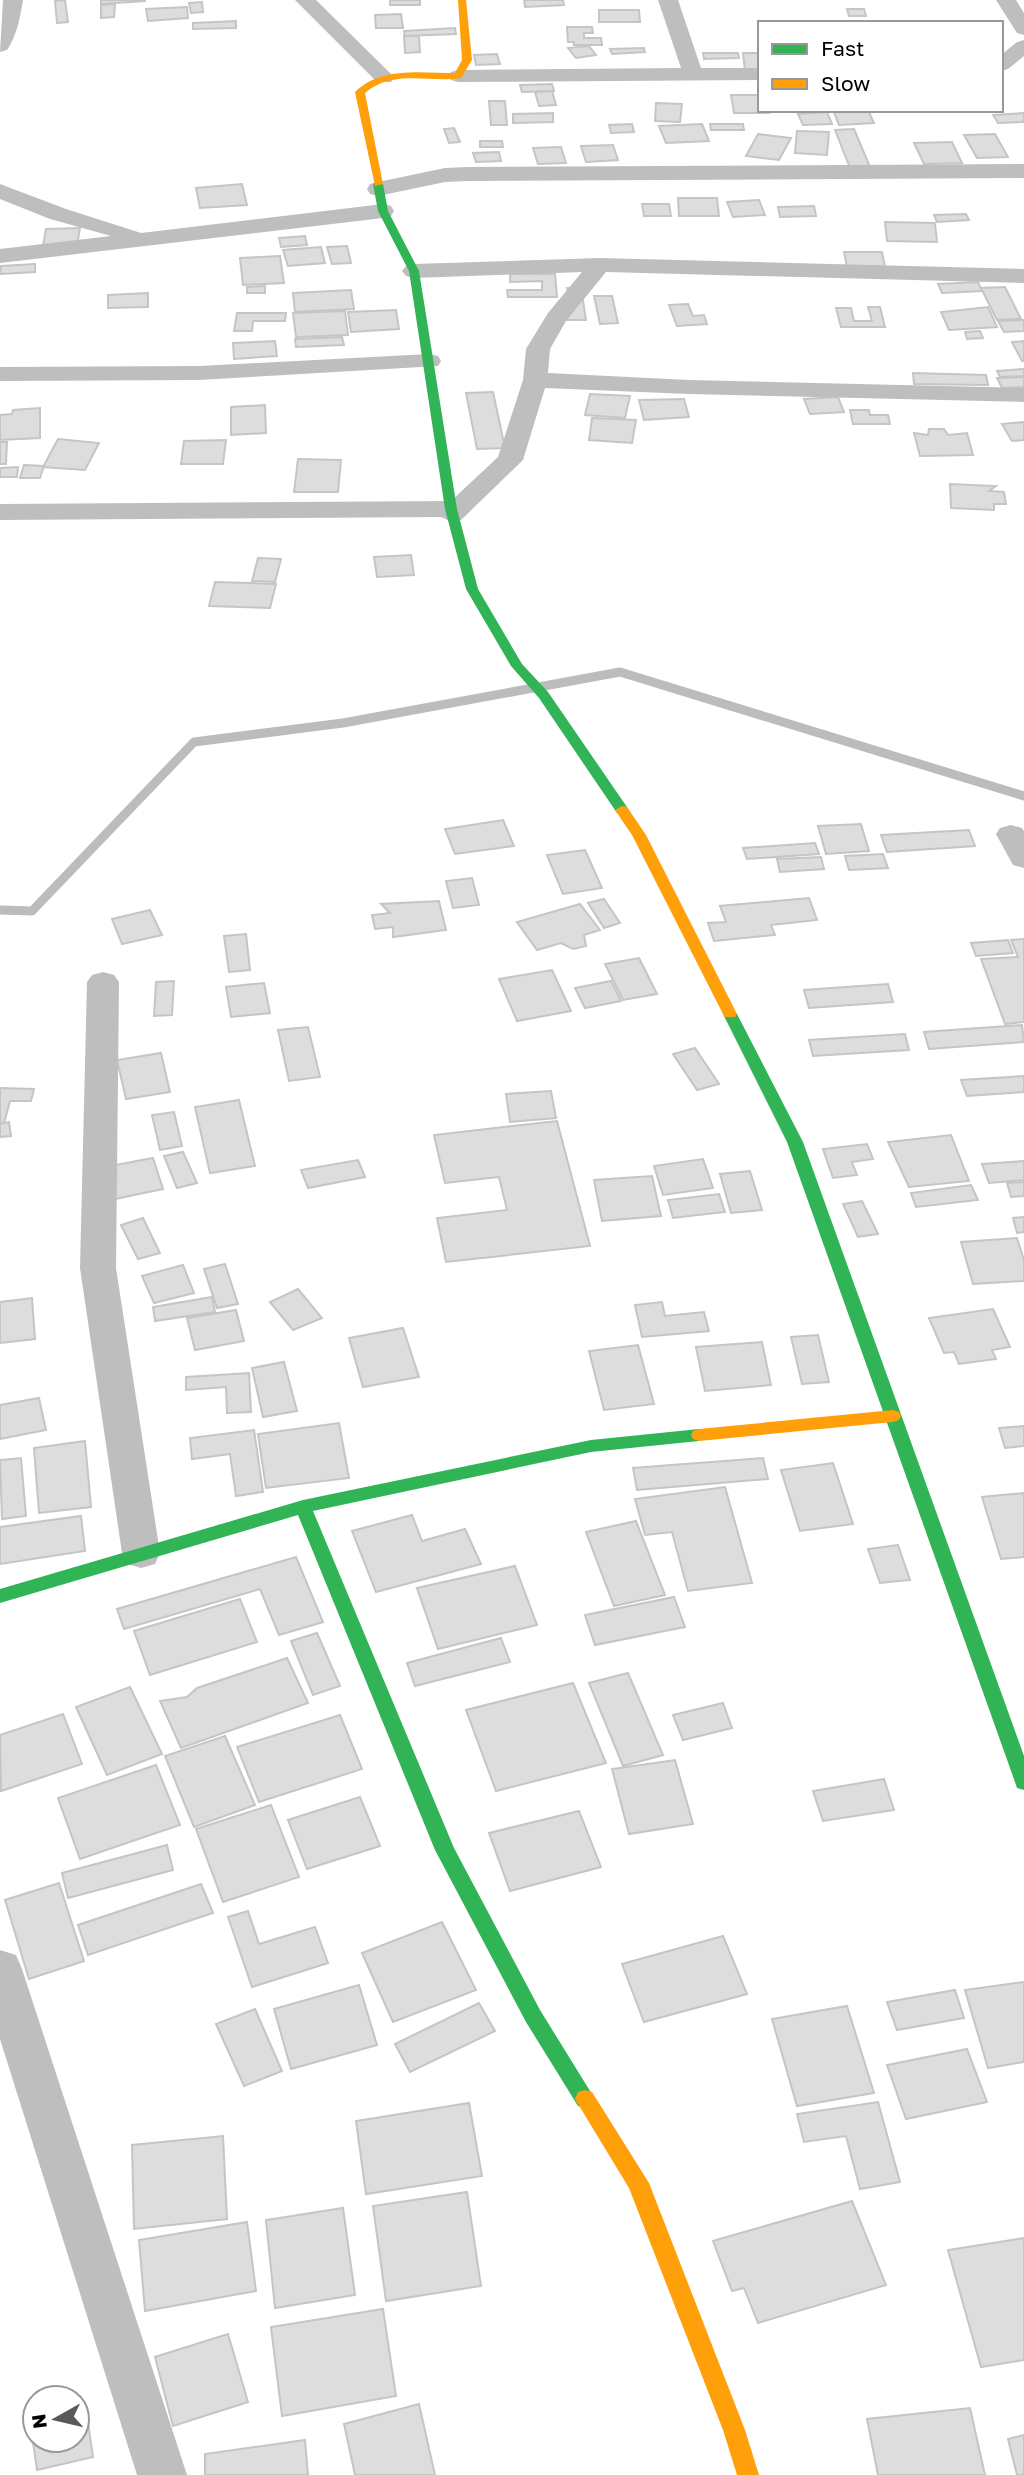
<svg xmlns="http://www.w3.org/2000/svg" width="1024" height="2475" font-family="'Golos Text',sans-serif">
  <rect width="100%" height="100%" fill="#fff"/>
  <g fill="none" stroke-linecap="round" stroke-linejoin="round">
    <polyline stroke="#bcbcbc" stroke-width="9" points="0,910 32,911 194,742 343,723 620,672 1024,796"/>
  </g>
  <g fill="#ddd" stroke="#c5c5c5" stroke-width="2">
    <polygon points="65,0 68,22 57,23 55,1"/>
    <polygon points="101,0 145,0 145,1 101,4"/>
    <rect x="390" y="0" width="30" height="5"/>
    <polygon points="524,0 563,0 564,5 525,7"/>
    <polygon points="202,2 203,12 191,13 189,3"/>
    <polygon points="115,4 114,17 101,18 101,5"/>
    <polygon points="187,7 188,18 148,21 146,9"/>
    <polygon points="847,9 864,9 866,16 849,16"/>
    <polygon points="599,10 639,10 640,22 599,22"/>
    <polygon points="401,14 403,28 376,28 375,15"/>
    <polygon points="236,21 236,28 193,29 193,23"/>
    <polygon points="567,27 592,27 593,33 584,33 584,38 601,38 602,45 574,45 574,42 568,42"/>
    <polygon points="455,28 456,34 405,36 404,31"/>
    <polygon points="404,36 419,36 420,52 405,53"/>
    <polygon points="589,46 596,55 576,58 568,48"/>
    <polygon points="644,48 645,52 612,54 610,49"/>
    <polygon points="703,53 738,53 739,58 704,59"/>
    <polygon points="743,53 760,53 760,71 745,71"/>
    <polygon points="497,54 500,64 476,65 474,55"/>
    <polygon points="552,84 554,91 522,92 520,85"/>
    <polygon points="552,91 556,105 539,106 535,92"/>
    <polygon points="731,95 760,95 760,110 768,110 769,113 734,113"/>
    <polygon points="489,101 505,101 507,125 491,125"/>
    <polygon points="656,103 682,104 680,122 655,121"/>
    <polygon points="833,110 868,110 874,123 839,125"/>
    <polygon points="827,112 832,124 803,125 798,114"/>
    <polygon points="553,113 553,122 513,123 513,114"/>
    <polygon points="1024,113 1024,122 998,123 993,115"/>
    <polygon points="632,124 634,132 611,133 609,125"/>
    <polygon points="702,124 709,141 666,143 659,126"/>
    <polygon points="710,124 743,124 744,130 711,130"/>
    <polygon points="454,128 460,142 449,143 444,129"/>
    <polygon points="854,129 870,167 850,168 835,130"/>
    <polygon points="797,131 829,132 827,155 795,153"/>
    <polygon points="758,134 791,138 779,160 746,156"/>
    <polygon points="995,134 1008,157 977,158 964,135"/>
    <polygon points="480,141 502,141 503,147 480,147"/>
    <polygon points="952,142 962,163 924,164 914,143"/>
    <polygon points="613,145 618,160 586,162 581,146"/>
    <polygon points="561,147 566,163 538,164 533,148"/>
    <polygon points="499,152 501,161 476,162 473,153"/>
    <polygon points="242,184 247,205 200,208 196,188"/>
    <polygon points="678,198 717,198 719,216 679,216"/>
    <polygon points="759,200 765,215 733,217 727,202"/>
    <polygon points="642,204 669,204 671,216 644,216"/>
    <polygon points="814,206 816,216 780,217 778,207"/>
    <polygon points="966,214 969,220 937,222 934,215"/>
    <polygon points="885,222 935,223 937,242 887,241"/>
    <polygon points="80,228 77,245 42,251 46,229"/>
    <polygon points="305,236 307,245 281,247 279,238"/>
    <polygon points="347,246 351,263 332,264 327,247"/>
    <polygon points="321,247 325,263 288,266 283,250"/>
    <polygon points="844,252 882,252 885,267 847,267"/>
    <polygon points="280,256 284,283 243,285 240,258"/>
    <polygon points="35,264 35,272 0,274 1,266"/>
    <polygon points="510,274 555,274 557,297 508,297 507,290 542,290 542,281 510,282"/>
    <polygon points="978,282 982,291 942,293 938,284"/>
    <polygon points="265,286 265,293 247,293 247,287"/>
    <polygon points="1005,287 1021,319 997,320 981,288"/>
    <polygon points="567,288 581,288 586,320 564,320 570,306"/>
    <polygon points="351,290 354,309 295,312 293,293"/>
    <polygon points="148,293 148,307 108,308 108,295"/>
    <polygon points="594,296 612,296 618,323 600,324"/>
    <polygon points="688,304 693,316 704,315 707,324 677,326 669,305"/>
    <polygon points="868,307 880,307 885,327 841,327 836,308 851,308 854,321 872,321"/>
    <polygon points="988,307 997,327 949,330 941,312"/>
    <polygon points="396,310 399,329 351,332 348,312"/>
    <polygon points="345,311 348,335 296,337 293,313"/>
    <polygon points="237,313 286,313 285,321 253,321 252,331 234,331"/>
    <polygon points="1024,320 1024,331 1004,332 998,321"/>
    <polygon points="980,331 983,338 967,339 965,332"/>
    <polygon points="342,337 344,345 296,347 295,339"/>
    <polygon points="275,341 277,356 234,359 233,343"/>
    <polygon points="1024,341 1024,361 1022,361 1012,342"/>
    <polygon points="1024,369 1024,376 1000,377 997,371"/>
    <polygon points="913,373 986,375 988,385 914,384"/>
    <polygon points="1024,377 1024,387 1002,388 997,378"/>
    <polygon points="493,392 505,448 477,449 466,393"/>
    <polygon points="590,394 630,396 625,418 585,415"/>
    <polygon points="838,397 844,412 810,414 804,399"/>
    <polygon points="684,399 689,417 644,420 639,400"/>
    <polygon points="265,405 266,433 231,435 231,407"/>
    <polygon points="40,408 40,438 0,440 0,415 12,414 13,410"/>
    <polygon points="850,410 869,410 870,415 888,415 890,424 853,424"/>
    <polygon points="592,418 636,420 632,443 589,440"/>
    <polygon points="1024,422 1024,440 1012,441 1002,424"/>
    <polygon points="929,429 944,429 948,435 967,433 973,455 920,456 914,433 928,435"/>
    <polygon points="58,439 99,443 85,470 43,467"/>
    <polygon points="226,440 223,464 181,464 184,441"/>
    <polygon points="0,442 7,442 6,464 0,464"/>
    <polygon points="298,459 341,460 338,492 294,492"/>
    <polygon points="24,465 44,466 40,478 20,478"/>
    <polygon points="18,467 17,477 0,477 0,468"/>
    <polygon points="950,484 996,486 989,491 1004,492 1006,504 994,504 994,510 951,508"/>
    <polygon points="411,555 414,575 377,577 374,557"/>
    <polygon points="258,558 281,559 275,582 252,581"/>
    <polygon points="215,582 276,584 270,608 209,606"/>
    <polygon points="503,820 514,846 455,854 445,829"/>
    <polygon points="861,824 869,851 826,854 818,826"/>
    <polygon points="969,830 975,846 887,852 881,835"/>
    <polygon points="815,843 819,854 747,859 743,848"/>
    <polygon points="585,850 602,888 563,894 547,855"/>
    <polygon points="883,854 888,868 849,870 845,856"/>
    <polygon points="821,857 824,869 780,872 777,859"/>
    <polygon points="472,878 479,905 453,908 446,881"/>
    <polygon points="809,898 817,920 771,925 775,935 714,941 708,923 726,922 720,906"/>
    <polygon points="604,899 620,923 604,928 588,903"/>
    <polygon points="439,901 446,930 393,937 393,927 375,929 372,915 390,913 381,904"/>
    <polygon points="580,904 600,930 584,935 586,946 573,949 561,943 537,950 517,922"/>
    <polygon points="150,910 162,935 122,944 112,919"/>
    <polygon points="246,934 250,970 229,972 224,936"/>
    <polygon points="1024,939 1024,1022 1005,1024 981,959 1018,957 1011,940"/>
    <polygon points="1008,940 1013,953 976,956 971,943"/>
    <polygon points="639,958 657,994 623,1000 605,964"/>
    <polygon points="552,970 571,1011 517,1021 499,979"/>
    <polygon points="174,981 172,1015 154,1016 156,982"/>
    <polygon points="611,981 621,1001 585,1008 575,988"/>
    <polygon points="264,983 270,1013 231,1017 226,987"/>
    <polygon points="888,984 893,1002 809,1008 804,990"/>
    <polygon points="1022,1025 1024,1042 929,1049 924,1032"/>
    <polygon points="308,1027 320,1077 289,1081 278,1030"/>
    <polygon points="905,1034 909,1050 813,1056 809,1040"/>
    <polygon points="695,1048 719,1084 697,1090 673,1054"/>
    <polygon points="161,1053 170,1092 126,1099 117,1060"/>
    <polygon points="1024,1076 1024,1092 967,1096 961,1080"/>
    <polygon points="0,1088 34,1089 31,1101 10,1101 4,1123 0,1123"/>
    <polygon points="551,1091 556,1118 510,1122 506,1094"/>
    <polygon points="239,1100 255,1166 210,1173 195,1107"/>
    <polygon points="174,1112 182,1146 160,1150 152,1115"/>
    <polygon points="557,1121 590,1246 446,1262 437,1218 507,1210 499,1177 445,1183 434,1135"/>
    <polygon points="9,1122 11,1136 0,1137 0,1124"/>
    <polygon points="951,1135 969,1181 909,1187 888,1142"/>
    <polygon points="867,1144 873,1159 852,1162 857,1175 833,1178 823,1149"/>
    <polygon points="183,1152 197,1183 177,1188 164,1156"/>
    <polygon points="153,1158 163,1189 110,1200 100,1168"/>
    <polygon points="703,1159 713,1188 663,1195 654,1166"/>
    <polygon points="358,1160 365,1177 308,1188 301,1170"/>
    <polygon points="1024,1161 1024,1180 989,1183 982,1164"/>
    <polygon points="750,1171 762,1210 731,1213 720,1174"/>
    <polygon points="652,1176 661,1216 602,1221 594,1180"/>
    <polygon points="1024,1182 1024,1196 1011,1197 1007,1183"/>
    <polygon points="971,1185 978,1200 916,1207 911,1193"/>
    <polygon points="719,1194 725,1212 673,1218 668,1200"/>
    <polygon points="862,1201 878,1234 858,1237 843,1204"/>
    <polygon points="1024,1217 1024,1232 1017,1233 1013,1218"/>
    <polygon points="143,1218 160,1253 138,1259 121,1225"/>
    <polygon points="1017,1238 1024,1260 1024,1281 973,1284 961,1242"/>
    <polygon points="225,1264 238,1304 217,1308 204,1269"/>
    <polygon points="183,1265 194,1293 154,1303 142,1276"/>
    <polygon points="298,1289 322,1318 293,1330 270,1302"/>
    <polygon points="212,1297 215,1312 155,1321 153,1307"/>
    <polygon points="32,1298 35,1339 0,1343 0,1302"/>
    <polygon points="662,1302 665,1316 704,1312 709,1331 642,1337 635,1305"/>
    <polygon points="993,1309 1010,1347 992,1350 996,1359 959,1364 954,1352 944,1353 929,1318"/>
    <polygon points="236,1310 244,1341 195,1350 187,1318"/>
    <polygon points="403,1328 419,1377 363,1387 349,1338"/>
    <polygon points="818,1335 829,1382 802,1384 791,1337"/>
    <polygon points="762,1342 771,1385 705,1391 696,1347"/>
    <polygon points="638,1345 654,1404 604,1410 589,1351"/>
    <polygon points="284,1362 297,1411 263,1417 252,1368"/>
    <polygon points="249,1373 251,1412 227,1413 226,1387 186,1390 186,1377"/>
    <polygon points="39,1398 46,1430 0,1439 0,1405"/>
    <polygon points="339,1423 349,1478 266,1488 258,1434"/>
    <polygon points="1024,1426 1024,1446 1005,1448 999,1428"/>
    <polygon points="254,1430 263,1492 236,1496 230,1454 192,1459 190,1438"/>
    <polygon points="85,1441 91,1507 39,1513 34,1448"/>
    <polygon points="21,1458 26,1516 2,1519 0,1460"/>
    <polygon points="763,1458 768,1479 637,1490 633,1468"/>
    <polygon points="833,1463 853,1524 800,1531 781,1470"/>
    <polygon points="725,1487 752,1583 688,1591 672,1532 645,1535 635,1499"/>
    <polygon points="1024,1493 1024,1557 1001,1559 982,1497"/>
    <polygon points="412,1515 422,1541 465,1529 481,1564 376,1592 352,1531"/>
    <polygon points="81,1516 85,1551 0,1564 0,1527"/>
    <polygon points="636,1521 665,1595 614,1606 586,1532"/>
    <polygon points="898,1545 910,1580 880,1583 868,1549"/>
    <polygon points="296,1557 323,1622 279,1635 260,1589 124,1629 117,1609"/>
    <polygon points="515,1566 537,1625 438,1649 417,1588"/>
    <polygon points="674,1597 685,1627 595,1645 585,1615"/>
    <polygon points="240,1599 257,1642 150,1675 134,1631"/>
    <polygon points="317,1633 340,1686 313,1695 291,1641"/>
    <polygon points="501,1638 510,1662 415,1686 407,1663"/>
    <polygon points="287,1658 308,1703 181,1748 160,1701 187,1697 197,1688"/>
    <polygon points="628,1673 663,1755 623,1766 589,1683"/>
    <polygon points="573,1683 606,1763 496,1791 466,1710"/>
    <polygon points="130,1687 162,1754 107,1775 76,1707"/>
    <polygon points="723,1703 732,1728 683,1740 673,1715"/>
    <polygon points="63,1714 82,1764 1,1791 0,1735"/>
    <polygon points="340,1715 362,1769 259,1802 237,1747"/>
    <polygon points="225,1736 255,1805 194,1827 165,1756"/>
    <polygon points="675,1760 693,1824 629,1834 612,1769"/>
    <polygon points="156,1765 180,1825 80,1859 58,1798"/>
    <polygon points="884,1779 894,1810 823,1821 813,1791"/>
    <polygon points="360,1797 380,1846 307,1869 288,1820"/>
    <polygon points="271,1805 299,1877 223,1902 196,1829"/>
    <polygon points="579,1811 601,1867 510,1891 489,1833"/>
    <polygon points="167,1845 173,1870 68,1898 62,1873"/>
    <polygon points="59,1883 84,1961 29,1979 5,1900"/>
    <polygon points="201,1884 213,1913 88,1955 78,1925"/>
    <polygon points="248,1911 259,1944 315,1927 328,1963 252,1987 228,1917"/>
    <polygon points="442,1922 476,1990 393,2022 362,1953"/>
    <polygon points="723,1936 747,1994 644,2022 622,1964"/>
    <polygon points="1024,1982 1024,2062 988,2068 965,1990"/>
    <polygon points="359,1985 377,2045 291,2069 274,2009"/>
    <polygon points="955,1990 964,2018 897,2030 887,2002"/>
    <polygon points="479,2003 495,2031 410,2072 395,2044"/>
    <polygon points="847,2006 874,2093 797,2106 772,2019"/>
    <polygon points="255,2009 282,2071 244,2086 216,2024"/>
    <polygon points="967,2049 987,2102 906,2119 887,2065"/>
    <polygon points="878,2102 900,2182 860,2189 846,2136 804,2142 797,2114"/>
    <polygon points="469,2103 482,2176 366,2194 356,2121"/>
    <polygon points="223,2136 227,2219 134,2229 132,2145"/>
    <polygon points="467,2192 481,2286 386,2301 373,2206"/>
    <polygon points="852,2201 886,2285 758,2323 744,2288 732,2291 713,2241"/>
    <polygon points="343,2208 355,2295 275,2308 266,2220"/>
    <polygon points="247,2222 256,2291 145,2311 139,2240"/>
    <polygon points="1024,2238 1024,2360 981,2367 948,2250"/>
    <polygon points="383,2309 396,2396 282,2416 271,2327"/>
    <polygon points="228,2334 248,2402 173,2426 155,2357"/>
    <polygon points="419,2404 435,2475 355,2475 344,2424"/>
    <polygon points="970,2408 985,2475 878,2475 867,2419"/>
    <polygon points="88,2423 93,2457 37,2470 32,2435 35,2435 35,2440 77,2440 77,2425"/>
    <polygon points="1024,2435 1024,2475 1017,2475 1008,2439"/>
    <polygon points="305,2440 308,2475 205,2475 205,2454"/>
  </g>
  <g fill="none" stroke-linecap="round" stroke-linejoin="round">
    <g fill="#bebebe" fill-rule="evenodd">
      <path d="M3 0H23C20 18 17 35 7 50L0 52Z"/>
      <polygon points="295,0 316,0 391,74 394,78 391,82 377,82"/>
      <polygon points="658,0 678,0 701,68 760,68 760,80 458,82 451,80 448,76 451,72 458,70 681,68"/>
      <polygon points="996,0 1016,0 1024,13 1024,35 1017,33"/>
      <polygon points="1024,40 1024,56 1008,69 1001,71 1001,55 1017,42"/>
      <polygon points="1024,164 1024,178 468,181 445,182 378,196 370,194 367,189 370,184 378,182 445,168 468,167"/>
      <polygon points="0,184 66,209 141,233 383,204 391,206 394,211 391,216 383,218 0,263 0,249 111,236 50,219 0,199"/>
      <polygon points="600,258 1024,269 1024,283 606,272 566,321 550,349 548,373 689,380 1024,388 1024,402 689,394 545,388 523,460 461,520 452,522 441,517 0,520 0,504 451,501 498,457 523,380 526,349 548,313 582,272 414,278 406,276 402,271 406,266 414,264"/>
      <polygon points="429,354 438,356 441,361 438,366 199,380 0,381 0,367 199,366"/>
      <polygon points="1011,825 1022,828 1024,831 1024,868 1013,865 996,834 1000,828"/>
      <polygon points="103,972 114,975 119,982 116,1268 160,1553 155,1564 141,1568 127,1564 122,1553 80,1268 87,982 92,975"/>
      <polygon points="0,1950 16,1955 22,1969 187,2475 137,2475 0,2039"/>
    </g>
    <g fill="#30b455" fill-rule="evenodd">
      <polygon points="378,181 383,184 388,211 419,271 457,509 478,589 522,664 548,692 629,810 627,813 617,813 539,698 511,666 466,589 445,509 409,271 378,211 373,184"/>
      <polygon points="730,1009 737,1014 803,1142 1024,1756 1024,1790 1017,1788 1015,1782 787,1142 723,1014"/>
      <polygon points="699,1429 705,1431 707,1435 705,1439 699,1441 591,1452 313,1511 454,1848 540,2010 595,2099 592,2106 585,2108 578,2106 526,2022 435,1850 298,1515 0,1603 0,1589 303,1500 591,1440"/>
    </g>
    <g fill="#ff9f0a" fill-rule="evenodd">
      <path d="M458 0H466L472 60 461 78C428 83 393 69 365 93L383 184 375 186 355 92C381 66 422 73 455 73L462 60Z"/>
      <polygon points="622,806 627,807 646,835 737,1014 735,1017 725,1017 723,1014 632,835 615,810"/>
      <polygon points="893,1410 899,1412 901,1416 899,1420 893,1422 699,1441 693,1439 691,1435 693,1431 699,1429"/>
      <polygon points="585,2090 592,2092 649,2183 745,2430 759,2475 737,2475 723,2430 629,2188 575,2099 578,2092"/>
    </g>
  </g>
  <rect x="758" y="21" width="245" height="91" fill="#ffffff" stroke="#999999" stroke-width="2"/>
  <rect x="772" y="44" width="35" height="10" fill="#30b455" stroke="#999999" stroke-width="2"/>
  <text x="821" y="56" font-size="21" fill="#000000">Fast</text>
  <rect x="772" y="79" width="35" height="10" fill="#ff9f0a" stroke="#999999" stroke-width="2"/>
  <text x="821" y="91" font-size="21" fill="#000000">Slow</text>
  <g transform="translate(56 2419) rotate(262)"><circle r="33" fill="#ffffff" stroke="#999999" stroke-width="2"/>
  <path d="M0-5L12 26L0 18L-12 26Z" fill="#595959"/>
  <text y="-10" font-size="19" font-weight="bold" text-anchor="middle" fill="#000000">N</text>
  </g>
</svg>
